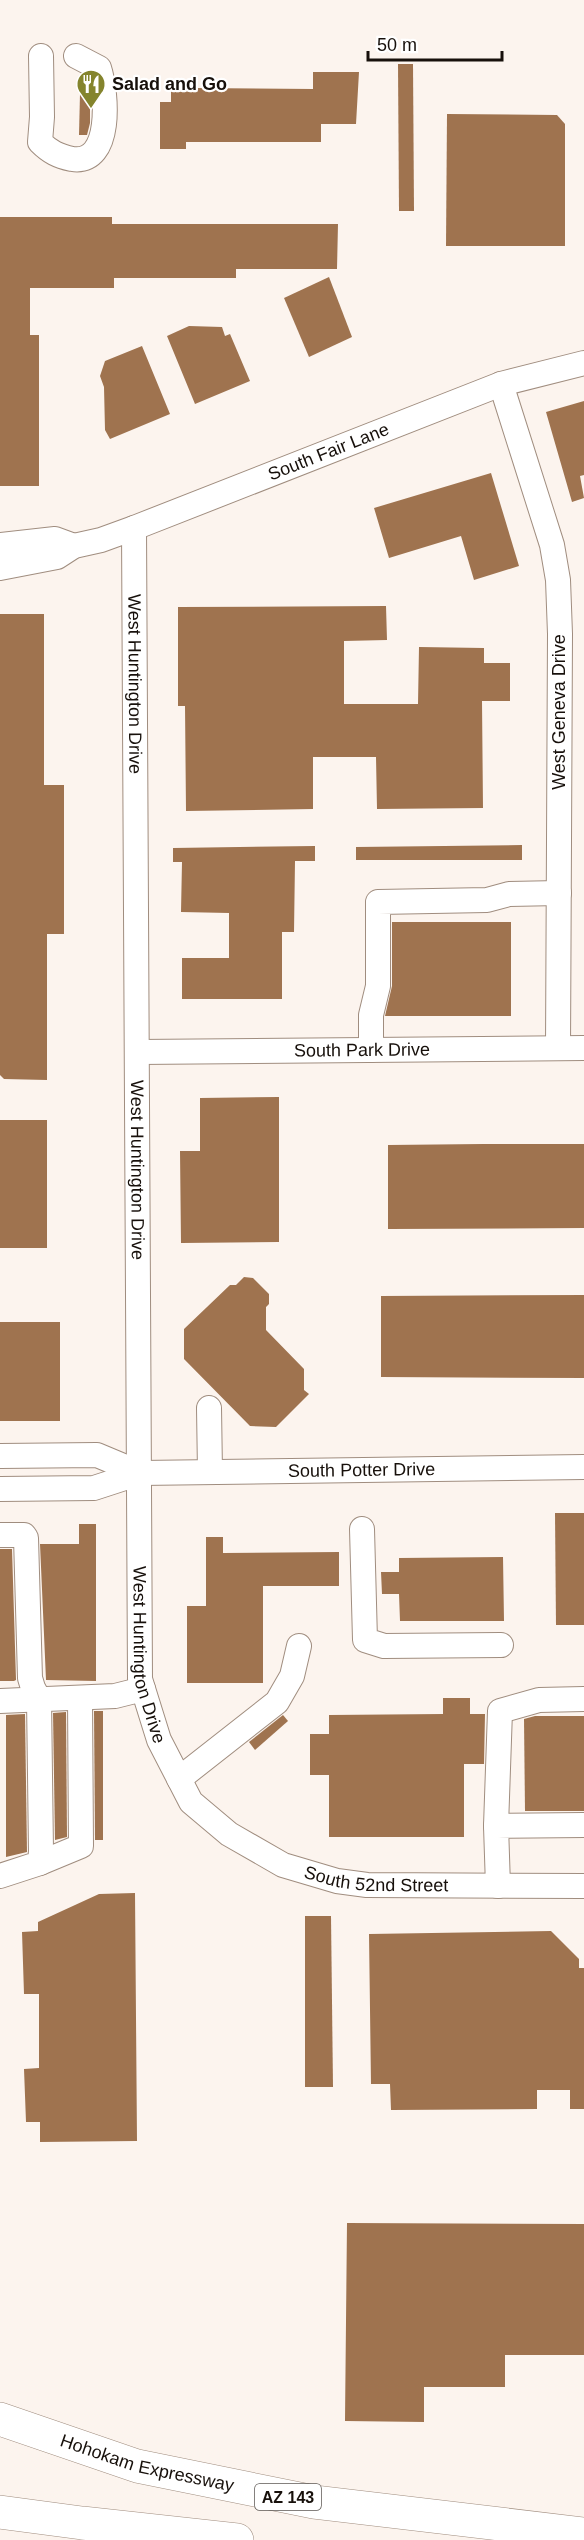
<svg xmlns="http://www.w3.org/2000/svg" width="584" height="2540" font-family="Helvetica,sans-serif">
  <rect width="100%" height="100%" fill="#fcf4ee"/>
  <g fill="#9f734f">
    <polygon points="398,64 413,64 414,211 399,211"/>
    <polygon points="313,72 359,72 356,124 321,124 321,142 186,142 186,149 160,149 160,102 171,102 171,83 194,83 194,88 313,89"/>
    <polygon points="80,94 90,94 90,123 87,135 79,135"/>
    <polygon points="447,114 557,115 565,124 565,246 446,246"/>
    <polygon points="0,217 112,217 112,224 338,224 337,269 236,269 236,278 114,278 114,288 30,288 30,335 39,335 39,486 0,486"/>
    <polygon points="329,277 352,337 309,357 284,298"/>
    <polygon points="189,326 222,327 225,336 230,334 250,381 195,404 167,336"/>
    <polygon points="142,346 170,414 110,439 105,430 104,387 100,376 105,361"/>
    <polygon points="584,401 584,475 580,476 584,498 572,502 546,412"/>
    <polygon points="491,473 519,566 474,580 461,536 389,558 374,508"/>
    <polygon points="386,606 387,640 344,641 344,704 418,704 419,647 484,648 484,663 510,663 510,701 482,701 483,808 377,809 376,757 313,757 313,809 186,811 185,706 178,706 178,607"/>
    <polygon points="0,614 44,614 44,785 64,785 64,934 47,934 47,1080 4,1079 0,1075"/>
    <polygon points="522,845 522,860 356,860 356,847"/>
    <polygon points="315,846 315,861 295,861 294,932 282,932 282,999 182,999 182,958 229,958 229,913 181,912 182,862 173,862 173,848"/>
    <polygon points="392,922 511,922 511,1016 385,1016 392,986"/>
    <polygon points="279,1097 279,1242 181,1243 180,1151 200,1151 200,1098"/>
    <rect x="0" y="1120" width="47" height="128"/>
    <polygon points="483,1144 584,1144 584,1228 388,1229 388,1145"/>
    <polygon points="244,1277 253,1278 269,1294 269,1304 266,1307 266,1330 304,1369 304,1390 309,1394 276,1427 250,1426 184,1359 184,1329 230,1285 236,1285"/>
    <polygon points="584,1295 584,1378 381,1377 381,1296"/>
    <rect x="0" y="1322" width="60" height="99"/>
    <polygon points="555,1513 584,1513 584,1625 556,1625"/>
    <polygon points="79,1524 96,1524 96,1681 46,1680 40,1544 79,1544"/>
    <polygon points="206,1537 223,1537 223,1553 339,1552 339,1586 263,1586 263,1683 187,1683 187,1606 206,1606"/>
    <polygon points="0,1549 12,1549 16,1680 14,1681 0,1681"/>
    <polygon points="503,1557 504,1621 400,1621 399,1594 382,1594 381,1572 399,1572 399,1558"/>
    <polygon points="443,1698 470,1698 470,1714 485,1714 484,1764 464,1764 464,1837 329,1837 329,1775 310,1775 310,1734 329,1734 329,1715 443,1714"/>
    <polygon points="94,1711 103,1711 103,1840 95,1840"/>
    <polygon points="66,1712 67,1837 55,1840 53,1713"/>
    <polygon points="25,1714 27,1852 6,1857 6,1715"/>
    <polygon points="283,1715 288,1721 255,1750 249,1742"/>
    <polygon points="535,1716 584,1716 584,1811 525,1811 524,1719"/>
    <polygon points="135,1893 137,2141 40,2142 40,2122 26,2122 24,2069 39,2068 39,1994 24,1994 22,1932 38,1931 38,1922 99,1894"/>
    <polygon points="305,1916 331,1916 333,2087 305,2087"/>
    <polygon points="551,1931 579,1959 579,1968 584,1968 584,2109 570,2109 570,2090 537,2090 537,2109 391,2110 390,2084 371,2084 369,1934"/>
    <polygon points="347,2223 584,2224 584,2355 505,2355 505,2387 424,2387 424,2422 345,2421"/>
  </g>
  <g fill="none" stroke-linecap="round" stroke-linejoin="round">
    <g stroke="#a08d7f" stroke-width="26">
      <g id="minor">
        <path d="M41 56 42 117 40 142C50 152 58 156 72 159 113 165 107 93 99 68L76 56"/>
        <polyline points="501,384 552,545 558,580 560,634 558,1048"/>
        <path id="s1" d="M134 528 140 1679 159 1740 191 1802 229 1834 283 1865 337 1881 367 1885 584 1886"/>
        <polyline points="0,545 55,539 74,546"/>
        <path id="s2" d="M0 568 57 557 74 546 101 540 134 528 501 384 584 363"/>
        <polyline points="371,1050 371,1015 378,986 378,902 487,900 509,894 559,893"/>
        <path id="s3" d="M138 1052 584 1048"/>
        <polyline points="209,1408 210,1472"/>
        <polyline points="0,1456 97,1455 140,1473"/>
        <path id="s4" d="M0 1489 94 1488 140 1473 584 1467"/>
        <polyline points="362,1529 365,1640 384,1646 501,1645"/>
        <polyline points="0,1535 24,1535 26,1538 30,1678 33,1688 39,1699 41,1851 40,1863 0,1876"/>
        <polyline points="0,1701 115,1696 143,1689"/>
        <polyline points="179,1779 277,1702 292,1676 299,1646"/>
        <polyline points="496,1826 500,1711 539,1700 584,1699"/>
        <polyline points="40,1863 81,1846 80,1698"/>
        <polyline points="498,1886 496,1826 584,1825"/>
      </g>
    </g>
    <g stroke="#a08d7f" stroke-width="34">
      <g id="highway">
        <path id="s5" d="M0 2419 137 2466 314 2502 584 2534"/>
        <polyline points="0,2512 82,2523 237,2540"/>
      </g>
    </g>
    <use href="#minor" stroke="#fff" stroke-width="24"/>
    <use href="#highway" stroke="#fff" stroke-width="33"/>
  </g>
  <defs>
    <g id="restaurant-pin" transform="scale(1.5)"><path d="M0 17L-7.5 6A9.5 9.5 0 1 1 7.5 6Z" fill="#84842d" stroke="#fff"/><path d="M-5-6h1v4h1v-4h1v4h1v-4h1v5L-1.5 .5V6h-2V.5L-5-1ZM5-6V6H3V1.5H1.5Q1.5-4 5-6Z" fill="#fff"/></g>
  </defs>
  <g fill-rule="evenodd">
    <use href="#restaurant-pin" x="91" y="84"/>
  </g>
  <g text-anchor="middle" stroke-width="4.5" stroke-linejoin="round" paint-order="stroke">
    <rect fill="#fff" stroke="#5d5854" stroke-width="1.5" x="255" y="2484" width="66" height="26" rx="4.5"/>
    <g font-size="16" font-weight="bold" fill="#17100b">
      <text x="288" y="2503">AZ 143</text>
    </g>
    <g font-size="18" font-weight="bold" fill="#17100b" stroke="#fff" text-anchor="start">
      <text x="112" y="90">Salad and Go</text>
    </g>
    <g font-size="18" fill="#17100b" stroke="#fff">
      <text dy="6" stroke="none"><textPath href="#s2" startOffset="350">South Fair Lane</textPath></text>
      <text dy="6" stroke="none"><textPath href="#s1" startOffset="156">West Huntington Drive</textPath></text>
      <text transform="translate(559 712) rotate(-90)" y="6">West Geneva Drive</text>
      <text dy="6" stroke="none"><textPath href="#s3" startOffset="224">South Park Drive</textPath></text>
      <text dy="6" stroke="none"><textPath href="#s1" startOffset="642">West Huntington Drive</textPath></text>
      <text dy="6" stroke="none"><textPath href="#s4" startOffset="364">South Potter Drive</textPath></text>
      <text dy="6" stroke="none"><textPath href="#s1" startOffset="1128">West Huntington Drive</textPath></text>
      <text dy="6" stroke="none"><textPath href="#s1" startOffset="1492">South 52nd Street</textPath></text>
      <text dy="6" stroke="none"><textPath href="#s5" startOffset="154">Hohokam Expressway</textPath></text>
    </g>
  </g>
  <path d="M368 51v9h134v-9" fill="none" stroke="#17100b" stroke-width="3"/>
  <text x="377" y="51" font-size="18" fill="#17100b" stroke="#ffffff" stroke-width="4.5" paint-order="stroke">50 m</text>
</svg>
